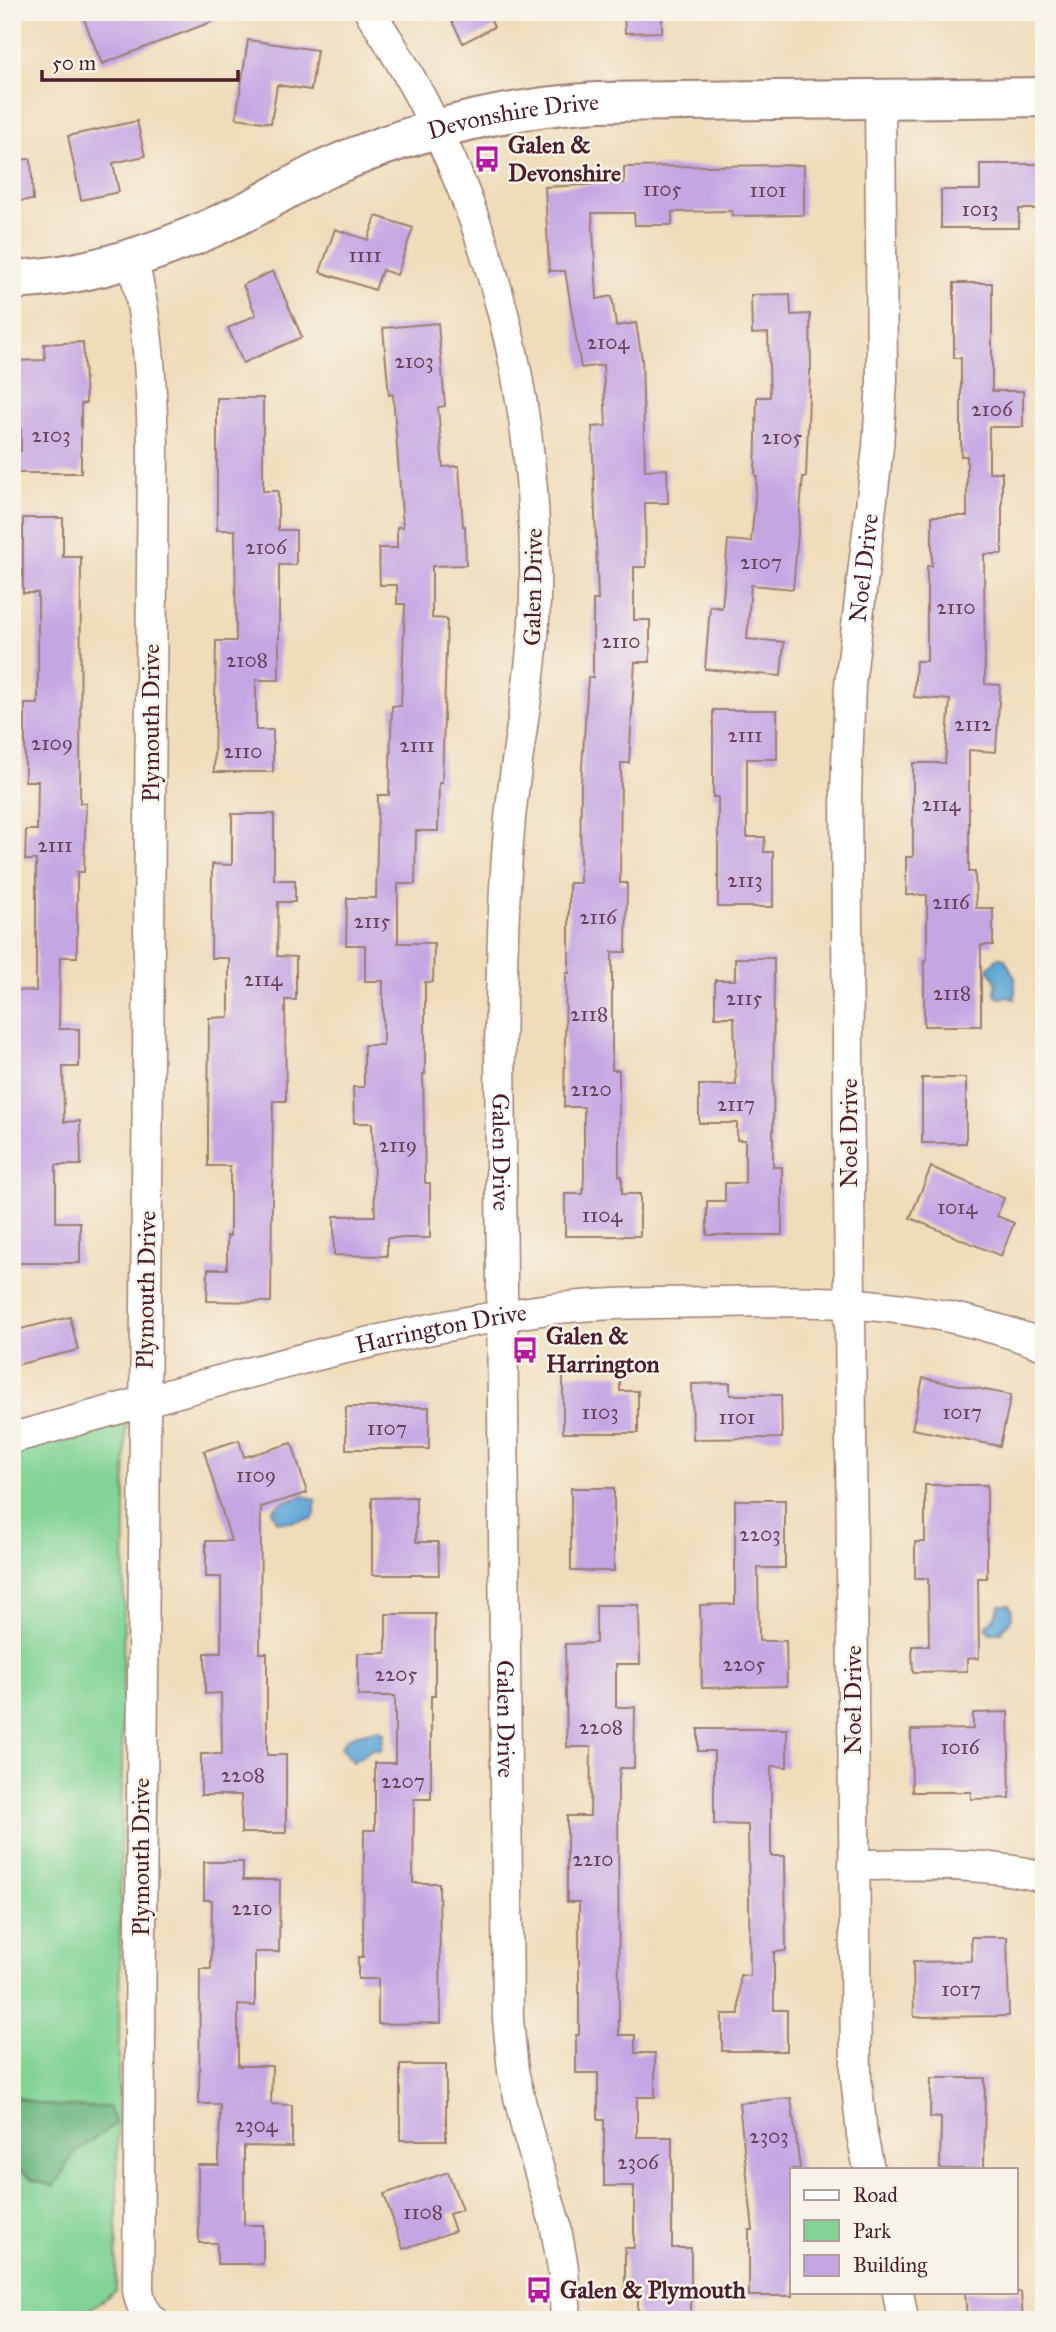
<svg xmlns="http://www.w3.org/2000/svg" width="1056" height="2332" font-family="'IM FELL Great Primer',serif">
  <rect width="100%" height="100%" fill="#f7f3e8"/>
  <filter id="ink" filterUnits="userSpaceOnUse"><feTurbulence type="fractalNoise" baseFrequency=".0143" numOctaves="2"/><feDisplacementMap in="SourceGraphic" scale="14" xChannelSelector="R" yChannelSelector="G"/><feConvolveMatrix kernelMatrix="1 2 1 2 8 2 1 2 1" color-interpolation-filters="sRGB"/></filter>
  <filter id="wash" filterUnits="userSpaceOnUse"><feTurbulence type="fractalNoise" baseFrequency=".00686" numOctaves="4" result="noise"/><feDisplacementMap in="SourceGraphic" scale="28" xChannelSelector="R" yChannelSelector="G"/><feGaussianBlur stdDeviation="1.57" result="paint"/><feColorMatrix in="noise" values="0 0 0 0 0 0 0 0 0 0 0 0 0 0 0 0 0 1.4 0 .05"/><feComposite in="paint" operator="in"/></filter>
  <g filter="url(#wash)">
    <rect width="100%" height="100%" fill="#efdcba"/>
    <polygon fill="#81d395" stroke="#667960" stroke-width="2" points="126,1420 116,2291 73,2320 12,2320 12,1452"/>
    <path fill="#68b57e" stroke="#596a54" stroke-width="2" d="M12 2095C42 2109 78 2107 109 2107L115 2124 74 2153 54 2187 32 2179 19 2169 17 2153 12 2152Z"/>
    <g fill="#61a8d7" stroke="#566481" stroke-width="2">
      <polygon points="999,957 1005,959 1015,978 1015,999 1006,997 999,998 995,995 996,982 988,968"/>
      <path d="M303 1496 315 1499V1515L312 1519 289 1522 277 1521 272 1511C280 1499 291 1502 303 1496Z"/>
      <path d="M1000 1605H1009C1016 1616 1010 1623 1001 1630L1002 1633H990L986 1628 987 1624 993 1620Z"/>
      <path d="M379 1729 384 1733 381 1751 372 1749 353 1762 341 1747C349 1731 364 1734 379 1729Z"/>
    </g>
    <g id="blocks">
      <g fill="#c4a6e3">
        <polygon points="81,12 231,12 232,14 102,64"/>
        <polygon points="447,12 487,12 494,27 463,43"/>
        <polygon points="624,12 662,12 662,32 625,33"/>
        <polygon points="248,40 317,50 311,90 277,85 271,123 236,118"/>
        <polygon points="137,121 145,156 113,163 119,192 81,200 68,136"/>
        <polygon points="31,159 33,200 12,201 12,160"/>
        <polygon points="980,164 1044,164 1044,209 1019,209 1019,228 941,228 941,190 980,190"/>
        <polygon points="804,165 804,215 732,216 732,211 672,212 672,225 635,225 634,213 592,213 597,299 612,296 616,326 636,323 642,359 645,470 667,469 668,503 645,503 646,567 634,567 634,620 650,620 650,662 635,662 629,763 621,763 620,883 627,883 626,952 612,952 612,1070 619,1070 619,1176 622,1176 622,1194 640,1194 640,1236 565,1236 565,1194 583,1194 584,1176 584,1107 564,1107 566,973 569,973 569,883 580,883 581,783 588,677 593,677 593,600 598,600 592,427 606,426 603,365 581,368 565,271 549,271 545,187 624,183 624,167"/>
        <polygon points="376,216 413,228 397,275 382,270 375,290 320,272 335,229 368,240"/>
        <polygon points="273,271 302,337 243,363 228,328 256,315 243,285"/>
        <polygon points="954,283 992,283 992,391 1023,391 1023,427 989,427 989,472 1002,472 1002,554 984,554 985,684 1000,685 996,752 969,750 969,872 975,872 976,908 993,908 993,945 981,945 981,1026 924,1026 924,960 927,960 927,895 906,895 906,857 913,857 913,763 945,763 950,700 914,697 916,661 927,661 927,566 932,566 932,516 967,516 967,456 961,456 961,358 954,358"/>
        <polygon points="790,294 791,315 810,314 811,370 810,370 806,477 803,477 793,589 751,585 747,639 784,642 781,676 705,669 710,606 722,608 728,540 751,542 757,476 755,476 757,397 770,397 768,333 752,334 751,295"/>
        <polygon points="438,323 445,406 438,407 443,467 459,466 463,526 465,526 466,565 432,566 432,618 447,619 442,783 439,783 438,831 416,831 415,884 398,884 398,943 434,943 433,982 425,982 425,1074 423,1074 425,1183 430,1183 430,1238 387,1238 387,1256 334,1255 334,1216 375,1216 372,1123 354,1123 353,1087 364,1087 364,1045 383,1045 383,981 365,981 365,945 346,945 347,898 376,898 378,795 389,795 392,706 401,706 405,604 397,604 397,585 380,585 379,548 397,548 397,527 403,527 393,394 389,395 383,328"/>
        <polygon points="83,342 86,403 81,404 81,473 12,473 12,451 21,451 21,407 12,407 12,361 45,360 44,344"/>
        <polygon points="217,398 263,398 263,491 278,491 278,530 296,530 296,565 279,565 279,680 256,680 256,730 273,730 273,772 214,772 216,641 236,641 235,530 217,530"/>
        <polygon points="23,518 63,518 63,557 81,557 80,803 86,803 84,872 77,872 77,957 60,957 59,1029 79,1029 79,1067 63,1067 64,1122 80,1121 81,1165 56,1165 56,1222 80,1222 80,1263 13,1263 15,990 36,991 36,860 25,860 26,830 37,830 38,781 25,781 25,704 38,704 38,593 23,593"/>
        <polygon points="713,710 777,710 777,759 747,759 747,837 765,837 764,852 773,852 773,907 718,907 718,797 713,797"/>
        <polygon points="232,814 274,814 274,880 295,880 295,902 278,902 277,956 296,957 296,1000 285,1000 286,1101 273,1101 271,1302 207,1301 208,1269 227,1269 227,1236 230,1236 230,1166 208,1166 208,1125 209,1018 229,1017 229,958 211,958 212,864 232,865"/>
        <polygon points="735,958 774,958 773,1167 782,1167 782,1235 707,1235 707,1201 725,1201 725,1183 745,1183 745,1140 737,1140 737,1123 699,1123 699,1085 736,1085 734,1017 715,1017 715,980 735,980"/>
        <rect x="922" y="1078" width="44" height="65"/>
        <polygon points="931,1167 1004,1198 997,1216 1014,1223 1001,1256 910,1218"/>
        <polygon points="70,1317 78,1350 12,1366 12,1331"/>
        <polygon points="563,1374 620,1374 620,1391 638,1391 638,1433 563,1433"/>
        <polygon points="923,1378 1011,1395 1000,1446 912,1429"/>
        <polygon points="730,1383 730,1395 781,1395 782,1438 693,1439 692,1384"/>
        <rect x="346" y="1407" width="83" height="42"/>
        <polygon points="239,1440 244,1457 292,1443 307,1493 261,1507 260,1653 267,1653 267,1755 286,1755 286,1833 241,1833 241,1795 201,1795 201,1754 222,1754 221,1693 205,1694 205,1653 221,1653 221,1577 206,1577 206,1541 231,1541 204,1451"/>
        <polygon points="925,1485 987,1485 987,1578 978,1578 979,1658 967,1659 967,1671 913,1672 912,1646 929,1646 928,1578 915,1578 915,1542 925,1542"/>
        <rect x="571" y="1488" width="43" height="83"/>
        <polygon points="416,1497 416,1542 438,1542 439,1575 372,1575 372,1498"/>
        <polygon points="735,1500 785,1500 785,1568 758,1568 759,1641 786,1641 787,1686 702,1688 700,1605 735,1604"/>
        <polygon points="596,1605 639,1605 640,1664 616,1664 616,1707 635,1707 634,1768 620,1768 618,1786 619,2035 635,2035 635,2053 655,2053 655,2097 637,2097 637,2137 672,2137 672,2248 691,2248 691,2320 638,2320 638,2289 625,2289 625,2248 634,2248 634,2186 604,2186 604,2120 598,2120 598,2073 576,2073 576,2035 579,2035 579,1902 567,1902 567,1816 590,1816 591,1747 567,1747 565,1644 596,1643"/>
        <polygon points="386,1614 435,1614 435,1696 431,1696 431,1799 414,1799 413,1883 439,1883 441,2023 378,2024 378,1979 358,1979 358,1957 363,1957 364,1830 375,1830 375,1763 395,1763 395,1696 358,1696 358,1653 386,1653"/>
        <polygon points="1008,1712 1010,1798 971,1799 971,1792 912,1792 911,1730 973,1729 973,1713"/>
        <polygon points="698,1729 787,1729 787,1767 771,1766 771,1856 785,1856 786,1951 774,1952 774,2010 787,2010 787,2051 722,2051 722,2014 739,2014 740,1975 750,1976 748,1825 714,1824 714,1751 698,1751"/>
        <polygon points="204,1862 243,1862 243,1880 280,1880 279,1952 255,1952 255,2006 238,2005 238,2066 272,2066 271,2104 292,2105 292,2147 244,2146 244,2225 263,2225 263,2264 217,2264 217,2243 199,2243 198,2165 219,2165 220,2104 199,2104 200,1969 211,1969 212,1900 204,1900"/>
        <polygon points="971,1937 1007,1937 1009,2016 914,2017 913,1962 972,1961"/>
        <rect x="400" y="2065" width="46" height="75"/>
        <polygon points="931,2078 985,2078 984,2169 940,2169 941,2118 930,2117"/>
        <polygon points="791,2098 800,2169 792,2169 792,2296 749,2296 749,2230 753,2230 739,2103"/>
        <polygon points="448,2172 462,2210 449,2214 455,2231 403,2249 384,2194"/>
        <polygon points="965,2292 1021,2292 1023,2320 967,2320"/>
      </g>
    </g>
  </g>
  <g filter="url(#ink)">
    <use href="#blocks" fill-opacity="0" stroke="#9c7e72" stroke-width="2"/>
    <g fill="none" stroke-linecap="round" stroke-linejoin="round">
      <g stroke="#9c7e72" stroke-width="33">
        <g id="minor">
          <path id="s1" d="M370 12C485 185 539 389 535 596 534 671 517 744 510 819 503 894 502 969 500 1044L508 2019 513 2071 527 2130 555 2223 563 2268 566 2320"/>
          <path d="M132 258C149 322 151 380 153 446L138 2289C139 2300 144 2313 153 2320"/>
          <path id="s2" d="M12 1438C188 1391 361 1335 542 1310 601 1302 662 1303 721 1302 837 1299 934 1303 1044 1345"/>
          <path d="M854 1865C920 1865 979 1861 1044 1877"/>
          <path id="s3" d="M869 2169 862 2135 856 2077 846 792 850 685 878 447 882 380 880 99"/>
          <polyline points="898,2292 903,2320"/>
        </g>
      </g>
      <g stroke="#9c7e72" stroke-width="42">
        <g id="tertiary">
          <path id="s4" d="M12 280C96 277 181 245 255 207 280 194 304 178 330 167 415 130 504 108 597 102L1044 97"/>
        </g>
      </g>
      <use href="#minor" stroke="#fff" stroke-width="30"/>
      <use href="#tertiary" stroke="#fff" stroke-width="38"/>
    </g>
  </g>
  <defs>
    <g id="bus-bare" transform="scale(2.1)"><path d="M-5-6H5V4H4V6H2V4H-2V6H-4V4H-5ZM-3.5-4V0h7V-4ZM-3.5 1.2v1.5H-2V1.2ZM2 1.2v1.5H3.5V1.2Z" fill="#b5179e" stroke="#f7f3e8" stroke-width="2.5" paint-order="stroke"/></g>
  </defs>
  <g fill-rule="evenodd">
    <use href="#bus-bare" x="487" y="159"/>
    <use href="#bus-bare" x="525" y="1350"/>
    <use href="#bus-bare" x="539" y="2290"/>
  </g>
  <g text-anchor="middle" stroke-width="5" stroke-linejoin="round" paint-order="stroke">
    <g font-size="21" fill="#684159">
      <text x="662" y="196">1105</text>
      <text x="768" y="197">1101</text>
      <text x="980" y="216">1013</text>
      <text x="365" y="262">1111</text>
      <text x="608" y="349">2104</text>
      <text x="414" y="368">2103</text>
      <text x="992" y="416">2106</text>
      <text x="51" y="442">2103</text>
      <text x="782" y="444">2105</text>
      <text x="266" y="554">2106</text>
      <text x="761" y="569">2107</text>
      <text x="956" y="614">2110</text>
      <text x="621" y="648">2110</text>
      <text x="247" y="667">2108</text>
      <text x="973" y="731">2112</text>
      <text x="745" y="742">2111</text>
      <text x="52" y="750">2109</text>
      <text x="417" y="752">2111</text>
      <text x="243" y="758">2110</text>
      <text x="941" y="811">2114</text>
      <text x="55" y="852">2111</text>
      <text x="745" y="887">2113</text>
      <text x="951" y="909">2116</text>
      <text x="598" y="924">2116</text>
      <text x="372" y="928">2115</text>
      <text x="263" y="986">2114</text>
      <text x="952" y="1000">2118</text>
      <text x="744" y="1005">2115</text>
      <text x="589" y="1021">2118</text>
      <text x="591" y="1096">2120</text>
      <text x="736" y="1111">2117</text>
      <text x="398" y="1152">2119</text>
      <text x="957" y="1214">1014</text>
      <text x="602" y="1222">1104</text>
      <text x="600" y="1419">1103</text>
      <text x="962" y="1419">1017</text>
      <text x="737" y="1424">1101</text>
      <text x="387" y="1435">1107</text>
      <text x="256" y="1482">1109</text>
      <text x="760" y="1541">2203</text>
      <text x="744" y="1671">2205</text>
      <text x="396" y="1681">2205</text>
      <text x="601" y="1734">2208</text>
      <text x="960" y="1754">1016</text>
      <text x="243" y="1782">2208</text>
      <text x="403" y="1788">2207</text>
      <text x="593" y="1866">2210</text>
      <text x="252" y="1915">2210</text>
      <text x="961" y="1996">1017</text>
      <text x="256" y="2132">2304</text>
      <text x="769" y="2143">2303</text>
      <text x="638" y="2169">2306</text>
      <text x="423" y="2219">1108</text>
    </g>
    <g font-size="24" fill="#4a1f2b" stroke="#f7f3e8">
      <text dy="8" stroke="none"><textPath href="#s4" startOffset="532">Devonshire Drive</textPath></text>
      <text dy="8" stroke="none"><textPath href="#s3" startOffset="1603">Noel Drive</textPath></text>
      <text transform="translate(533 587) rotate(-89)" y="8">Galen Drive</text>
      <text transform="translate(151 723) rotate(-90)" y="8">Plymouth Drive</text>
      <text transform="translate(849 1133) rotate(-90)" y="8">Noel Drive</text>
      <text dy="8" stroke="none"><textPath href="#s1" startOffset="1174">Galen Drive</textPath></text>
      <text transform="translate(146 1290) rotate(-89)" y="8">Plymouth Drive</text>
      <text dy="8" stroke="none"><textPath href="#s2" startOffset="443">Harrington Drive</textPath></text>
      <text transform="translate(853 1700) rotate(-90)" y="8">Noel Drive</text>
      <text dy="8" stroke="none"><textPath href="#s1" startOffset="1741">Galen Drive</textPath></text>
      <text transform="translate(141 1857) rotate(-90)" y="8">Plymouth Drive</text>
    </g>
    <g font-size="24" font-weight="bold" fill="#4a1f2b" stroke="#f7f3e8" text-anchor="start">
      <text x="508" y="153">Galen &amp;<tspan x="508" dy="28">Devonshire</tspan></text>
      <text x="546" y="1344">Galen &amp;<tspan x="546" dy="28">Harrington</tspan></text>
      <text x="560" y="2298">Galen &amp; Plymouth</text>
    </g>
  </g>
  <rect width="1056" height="2332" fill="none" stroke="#f7f3e8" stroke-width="42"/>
  <rect x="790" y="2168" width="228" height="126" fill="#f7f3e8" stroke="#b29e9c" stroke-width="2"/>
  <rect x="804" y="2190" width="35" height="10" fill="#ffffff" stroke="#b29e9c" stroke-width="2"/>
  <text x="853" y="2202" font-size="21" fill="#4a1f2b">Road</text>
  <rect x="804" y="2220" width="35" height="21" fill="#81d395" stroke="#b29e9c" stroke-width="2"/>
  <text x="853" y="2238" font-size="21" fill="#4a1f2b">Park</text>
  <rect x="804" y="2255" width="35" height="21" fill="#c4a6e3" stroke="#b29e9c" stroke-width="2"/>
  <text x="853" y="2272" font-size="21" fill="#4a1f2b">Building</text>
  <path d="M42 70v10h196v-10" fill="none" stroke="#4a1f2b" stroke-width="3.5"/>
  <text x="52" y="70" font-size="21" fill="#4a1f2b" stroke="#f7f3e8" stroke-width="5" paint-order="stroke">50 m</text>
</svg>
